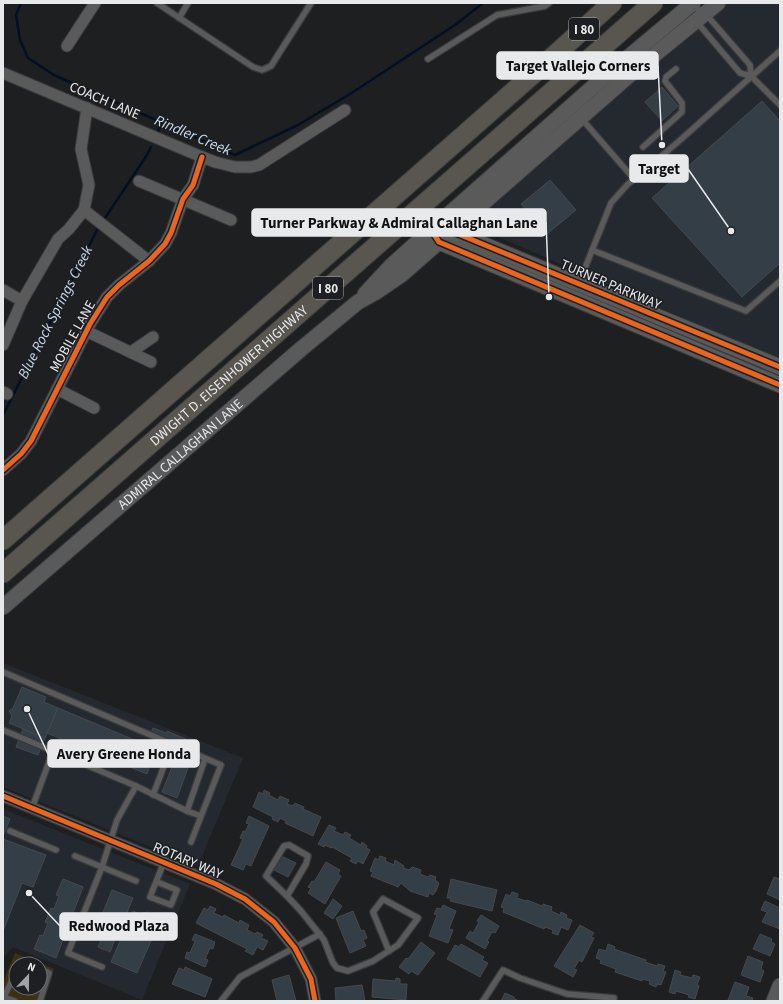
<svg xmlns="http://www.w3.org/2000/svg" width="783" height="1004" font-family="'Source Sans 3',sans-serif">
  <rect width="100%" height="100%" fill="#1e1f21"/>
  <g fill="#24292f">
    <polygon points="727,3 780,3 780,357 751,347 494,235 482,227 480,219 486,208 708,17"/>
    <polygon points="3,663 243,758 198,866 3,787"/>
    <polygon points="3,809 190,884 142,1000 13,947 3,957"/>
  </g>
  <path fill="#3b310e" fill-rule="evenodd" d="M15 953 54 969 42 1001H3V982ZM16 964H40V988H16Z"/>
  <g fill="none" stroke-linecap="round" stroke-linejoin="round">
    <g stroke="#030f22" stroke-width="2.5">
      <polyline points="21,3 16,15 20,40 28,58 54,75 235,155 298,125 350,94 455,25 483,3"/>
      <polyline points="157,133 162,122"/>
      <polyline points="105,218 147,155 151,147"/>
      <polyline points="3,415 97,230"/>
    </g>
  </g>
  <g fill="#343e47" stroke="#47484a">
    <polygon points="662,87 678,106 662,121 645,102"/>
    <polygon points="762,101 780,121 780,263 742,297 652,198"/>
    <polygon points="550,180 576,210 547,234 521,204"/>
    <polygon points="22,687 46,697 44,702 58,708 45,738 9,723 12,716 9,711 13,708"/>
    <polygon points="58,708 156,749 147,774 47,733"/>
    <polygon points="153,728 166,733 167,731 197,744 193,754 150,735"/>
    <polygon points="23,729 45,738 38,755 16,747"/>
    <polygon points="174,762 188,768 177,798 162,792"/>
    <polygon points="264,790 270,793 269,795 278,800 280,796 289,800 287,804 293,806 295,803 304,807 303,809 321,817 313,836 285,823 286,821 280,818 278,822 272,819 273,817 253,807 259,792 263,794"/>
    <polygon points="3,816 10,819 3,836"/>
    <polygon points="249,816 269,826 251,866 246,864 243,870 231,865 243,839 240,838 243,831 245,832 249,824 246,823"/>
    <polygon points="329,825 336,828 334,831 343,835 345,832 351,835 349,838 361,845 362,842 367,846 366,848 370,850 363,864 358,861 356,864 350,861 352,858 332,847 331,848 325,845 324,847 318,844"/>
    <polygon points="3,839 46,855 33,887 22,883 3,931"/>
    <polygon points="281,856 296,863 288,877 274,870"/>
    <polygon points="380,856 386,858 385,861 394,865 395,860 404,866 403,868 409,870 412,867 421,870 420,874 428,877 430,875 436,877 435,880 439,883 436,891 433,895 429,893 428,897 410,891 401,883 398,887 371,876 373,872 370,871 375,858 378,860"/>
    <polygon points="326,862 340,870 338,874 341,876 325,904 308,893 311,888 308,887 312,881 314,882"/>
    <polygon points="774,877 780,879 780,900 767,894"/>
    <polygon points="63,879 83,887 56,958 34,949 40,935 43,936 48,923 45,922 51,908 54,909 59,896 56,895"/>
    <polygon points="451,879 497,890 492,911 450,901 451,898 447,898"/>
    <polygon points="112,890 133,898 124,920 121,918 115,933 117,934 110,952 98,947 105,930 101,929 103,924 99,922"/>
    <polygon points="512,892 518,894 517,898 526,901 527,900 542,906 543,904 552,907 551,911 560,915 561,912 567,915 566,918 572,920 568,930 561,927 558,935 552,933 553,930 545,927 544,929 503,912 504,908 501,907 506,894 510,896"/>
    <polygon points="333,899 342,906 333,919 324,913"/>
    <polygon points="765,901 780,908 780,929 762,922 767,912 761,910"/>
    <polygon points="443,905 456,911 449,929 453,930 448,943 429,936 437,915 434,914 437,908 441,909"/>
    <polygon points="210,906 216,909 214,913 223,917 224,915 239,923 240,920 249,925 247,930 255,934 257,932 263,935 261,938 268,941 263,950 257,947 253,955 245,951 247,949 196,923 204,908 208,910"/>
    <polygon points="133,911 144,916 143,913 148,912 150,916 148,917 159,922 137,973 111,962"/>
    <polygon points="353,911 361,931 364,930 367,938 363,940 366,946 350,953 336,918"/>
    <polygon points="481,915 499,926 495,933 492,932 487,941 489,942 485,949 466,938 470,931 473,933 479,922 477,921"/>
    <polygon points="580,925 594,933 591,937 594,938 582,962 579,960 574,969 577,970 573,977 554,966"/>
    <polygon points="195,934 215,942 213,949 210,948 205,959 208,960 205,967 185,958 187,952 190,953 195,941 192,940"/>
    <polygon points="760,934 772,939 771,942 775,944 770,956 753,949"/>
    <polygon points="421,942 435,953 418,975 411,971 409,974 399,967 406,958 408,959"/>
    <polygon points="461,944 484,957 482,960 488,963 480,977 447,959 455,945 459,947"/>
    <polygon points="608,944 615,947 614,949 646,960 645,962 657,966 658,964 665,966 663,971 666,972 661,985 657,984 656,987 649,984 650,981 642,979 642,981 615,972 616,969 600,963 601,960 596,958 599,949 606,951"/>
    <polygon points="748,956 763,962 761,969 764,971 760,982 741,975"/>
    <polygon points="185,967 212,979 205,997 172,984 179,968 184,970"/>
    <polygon points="675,970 681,972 680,975 692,978 693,975 700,977 697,985 699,986 695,999 688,997 689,995 676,991 675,994 669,992"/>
    <polygon points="289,975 296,1001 277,1001 272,980"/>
    <polygon points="396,978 400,979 400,984 407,984 406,1000 372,997 373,979 395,981"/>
    <polygon points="735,982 749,987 746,996 753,998 752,1001 732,1001 728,1000"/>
    <polygon points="362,985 365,1001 336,1001 335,988"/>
    <polygon points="505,993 514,997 514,999 520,1001 501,1001"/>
  </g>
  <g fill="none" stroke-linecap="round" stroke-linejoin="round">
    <g stroke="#383a3c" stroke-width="8">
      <g id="lane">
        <polyline points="157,3 253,67 262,70 271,66 311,3"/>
        <polyline points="691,5 705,13 750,65 751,76"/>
        <polyline points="179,18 188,3"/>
        <polyline points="696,21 740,73 751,76 780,105"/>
        <polyline points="428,59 497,15 545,6 549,3"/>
        <polyline points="581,118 634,179"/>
        <polyline points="643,147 682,112 682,103 665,81 666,77 676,69"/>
        <polyline points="592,250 746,311 780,281"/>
        <polyline points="579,283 611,203 627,185 678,142 780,51"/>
        <polyline points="3,672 221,765 191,842"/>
        <polyline points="3,730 136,786 187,811"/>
        <polyline points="153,795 172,745"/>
        <polyline points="32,808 53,751"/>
        <polyline points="201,816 187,811 205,759"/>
        <polyline points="10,831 56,850"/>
        <polygon points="289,845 308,856 306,864 287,896 266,876 284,846"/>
        <polyline points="75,856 136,881"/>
        <polyline points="157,882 177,890 171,905 150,897 164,862"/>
        <polyline points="287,896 301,911 324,940 333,963 337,968 348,971 373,961 398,945 418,918 383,899 373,912 389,951"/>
        <polyline points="20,964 20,962 25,964"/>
        <polyline points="102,967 68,953 102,867 117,820 136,786"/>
        <polyline points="3,997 15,1001"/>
        <polyline points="4,997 16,972"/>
        <polyline points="40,1001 49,973 40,969"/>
        <polyline points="221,1001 240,977 320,934"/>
        <polyline points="483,1001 503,970 520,978 567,994 614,998 613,1001"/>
      </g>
    </g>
    <g stroke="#383a3c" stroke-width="13">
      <g id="street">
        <polyline points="67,46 95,3"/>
        <polyline points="3,73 202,157 215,162 235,167 251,167 259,165 345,110"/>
        <polyline points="139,181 231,220"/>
        <polyline points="84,210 149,261"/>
        <polyline points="3,290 22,301"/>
        <polyline points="86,331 151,362"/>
        <polyline points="3,345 22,301 58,239 69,229 84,210 89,185 81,149 87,108"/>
        <polyline points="131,352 153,337"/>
        <polyline points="57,389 94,408"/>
        <polyline points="3,392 7,394"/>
        <polyline points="3,470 21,454 31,441 90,324 107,297 119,285 149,261 165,244 171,233 183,199 193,185 202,157"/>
        <polyline points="3,796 216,884 245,899 274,922 295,948 311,979 315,1001"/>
      </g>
    </g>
    <g stroke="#383a3c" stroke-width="17">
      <g id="secondary">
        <polyline points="444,230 451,231 780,367"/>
        <polyline points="435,235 439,242 780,385"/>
        <polyline points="365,294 391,266 431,230 594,86 693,3"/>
        <path id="s1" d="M3 607 301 349 358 302 376 292 401 275 626 78 718 3"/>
        <polyline points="774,1001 780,986"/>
      </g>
    </g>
    <g stroke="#383a3c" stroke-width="21">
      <g id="highway">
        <polyline points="3,540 556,54 612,3"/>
        <path id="s2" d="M3 573 653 3"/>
      </g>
    </g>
    <use href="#lane" stroke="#5a5a5b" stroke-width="5.5"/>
    <use href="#street" stroke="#5a5a5b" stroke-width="11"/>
    <use href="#secondary" stroke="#5a5a5b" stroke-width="15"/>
    <use href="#highway" stroke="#58564e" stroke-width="19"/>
    <g stroke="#1d1f22" stroke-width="8">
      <g id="cycleway">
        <polyline points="431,230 439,242 780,385"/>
        <polyline points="431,230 451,231 780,367"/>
        <polyline points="3,470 21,454 31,441 90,324 107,297 119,285 149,261 165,244 171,233 183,199 193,185 202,157"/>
        <polyline points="3,796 216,884 245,899 274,922 295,948 311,979 315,1001"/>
      </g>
    </g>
    <use href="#cycleway" stroke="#eb651d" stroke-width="5"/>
  </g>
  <g text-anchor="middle" stroke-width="3" stroke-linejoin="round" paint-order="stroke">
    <g fill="#1d1f22" stroke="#aaacaf" stroke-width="1">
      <rect x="569" y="18" width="30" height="22" rx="3"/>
      <rect x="313" y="277" width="30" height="22" rx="3"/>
    </g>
    <g font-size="13" font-weight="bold" fill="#e7e9eb">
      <text x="584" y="34">I 80</text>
      <text x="328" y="293">I 80</text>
    </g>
    <g font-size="14" fill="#e7e9eb" stroke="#1d1f22">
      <text transform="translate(105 100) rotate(23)" y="5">COACH LANE</text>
      <text transform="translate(611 284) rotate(23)" y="5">TURNER PARKWAY</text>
      <text transform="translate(72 336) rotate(-61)" y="5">MOBILE LANE</text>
      <text dy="5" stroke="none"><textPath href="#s2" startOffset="300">DWIGHT D. EISENHOWER HIGHWAY</textPath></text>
      <text dy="5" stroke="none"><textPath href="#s1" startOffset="234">ADMIRAL CALLAGHAN LANE</textPath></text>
      <text transform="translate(188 860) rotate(23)" y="5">ROTARY WAY</text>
    </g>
    <g font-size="15" font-style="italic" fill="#c9d9ec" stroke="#1d1f22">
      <text transform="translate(193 135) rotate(23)" y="5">Rindler Creek</text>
      <text transform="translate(55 312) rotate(-63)" y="5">Blue Rock Springs Creek</text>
    </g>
  </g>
  <path fill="none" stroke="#e7e9eb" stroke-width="1.5" d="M662 145L658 66M731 231L688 169M549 297L546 222M27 709L48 754M29 893L60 926"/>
  <g fill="#e7e9eb" stroke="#1d1f22" stroke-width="1.5">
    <circle cx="662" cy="145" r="4"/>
    <circle cx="731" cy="231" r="4"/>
    <circle cx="549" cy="297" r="4"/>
    <circle cx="27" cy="709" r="4"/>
    <circle cx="29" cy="893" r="4"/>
  </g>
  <g fill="#e7e9eb" stroke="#e7e9eb" stroke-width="1.5">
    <rect x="497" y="52" width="161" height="27" rx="4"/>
    <rect x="630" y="155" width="58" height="27" rx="4"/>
    <rect x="252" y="209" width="294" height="27" rx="4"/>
    <rect x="48" y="740" width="151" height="27" rx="4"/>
    <rect x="60" y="913" width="117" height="27" rx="4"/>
  </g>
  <g font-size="15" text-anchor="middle" font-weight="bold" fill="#111">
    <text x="578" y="71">Target Vallejo Corners</text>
    <text x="659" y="174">Target</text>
    <text x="399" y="228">Turner Parkway &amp; Admiral Callaghan Lane</text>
    <text x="124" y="759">Avery Greene Honda</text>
    <text x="119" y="931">Redwood Plaza</text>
  </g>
  <rect width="783" height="1004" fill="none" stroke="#e7e9eb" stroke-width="8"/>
  <g transform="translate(28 976) rotate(22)"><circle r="19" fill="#1d1f22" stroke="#6e7072"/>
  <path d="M0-3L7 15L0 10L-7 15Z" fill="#a1a2a4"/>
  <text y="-6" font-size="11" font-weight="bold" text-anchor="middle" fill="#e7e9eb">N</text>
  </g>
</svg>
